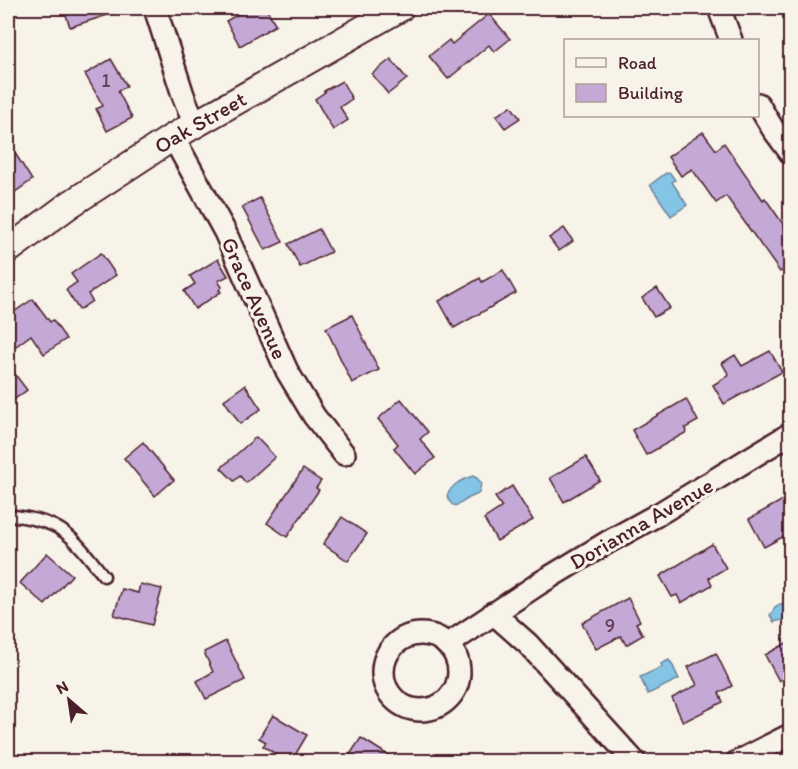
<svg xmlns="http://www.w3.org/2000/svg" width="798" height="769" font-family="Itim,sans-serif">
  <rect width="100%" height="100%" fill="#f7f3e8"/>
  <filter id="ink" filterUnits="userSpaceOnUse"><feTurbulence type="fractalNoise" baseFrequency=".0167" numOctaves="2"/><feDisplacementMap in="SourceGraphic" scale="12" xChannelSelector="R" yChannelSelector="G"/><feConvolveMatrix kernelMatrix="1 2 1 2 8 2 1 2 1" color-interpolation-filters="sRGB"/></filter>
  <g filter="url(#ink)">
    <g fill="#84c4e5" stroke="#6d829b" stroke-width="1.5">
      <polygon points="666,173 667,174 670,173 675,180 672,182 687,205 671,216 650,185"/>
      <path d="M473 476 477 478 481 483 479 493C476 496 472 496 469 498 458 504 453 512 447 496 452 484 461 480 473 476Z"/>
      <path d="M790 596V618C785 620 779 620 774 622L770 615C774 613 772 611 775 607 778 604 782 604 787 602Z"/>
      <polygon points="669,660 670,662 671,662 679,679 648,694 640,677 662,667 661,664"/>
    </g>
    <g fill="#c4a8d6" stroke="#4a1f2b" stroke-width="1.5">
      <polygon points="78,8 119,8 120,11 70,27 65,12"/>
      <polygon points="249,8 266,8 276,25 240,46 226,21"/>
      <polygon points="489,14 510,39 494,52 489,45 448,79 429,56 449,40 452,44"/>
      <polygon points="111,59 127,86 118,91 132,118 107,131 96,109 103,106 85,74"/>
      <polygon points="391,59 407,79 388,94 372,74"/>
      <polygon points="342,81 352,99 340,107 348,120 333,130 315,99 325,92 324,91"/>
      <polygon points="511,106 520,118 505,128 496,116"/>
      <polygon points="703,132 716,150 724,143 763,200 765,198 790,234 790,265 780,272 726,196 716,203 692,169 681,176 668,157"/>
      <polygon points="8,142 32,180 8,197"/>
      <polygon points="260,198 283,242 265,250 242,207"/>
      <polygon points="564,228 573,241 559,251 549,238"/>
      <polygon points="319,229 331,252 300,267 288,244"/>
      <polygon points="101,253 116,275 88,294 92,301 79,310 66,290 77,282 71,274"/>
      <polygon points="218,259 228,276 218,281 222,287 219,290 221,292 195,309 184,291 195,284 190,276"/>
      <polygon points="503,270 516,293 454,328 439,301 480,278 482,282"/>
      <polygon points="657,288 670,308 654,317 642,298"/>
      <polygon points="33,299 50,322 53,320 66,339 44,354 31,335 8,352 8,316"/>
      <polygon points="352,315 379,370 352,383 326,328"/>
      <polygon points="770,351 782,372 724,404 713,385 729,375 722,363 735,355 742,366"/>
      <polygon points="8,365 27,390 8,404"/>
      <polygon points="245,385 261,409 240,424 224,400"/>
      <polygon points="401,399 428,432 420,439 435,458 415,474 394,448 398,444 378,419"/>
      <polygon points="686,399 698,421 685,428 687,432 646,455 632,430"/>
      <polygon points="256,437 275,457 246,483 240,476 234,481 221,468"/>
      <polygon points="143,442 174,480 155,496 124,458"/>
      <polygon points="586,457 600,480 564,502 550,478"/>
      <polygon points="303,469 321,481 316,488 319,490 287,537 267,523"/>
      <polygon points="512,486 533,520 497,541 484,519 502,507 495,497"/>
      <polygon points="790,496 790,533 764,547 749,519"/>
      <polygon points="342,517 367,534 348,561 323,544"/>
      <polygon points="712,544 726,568 709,578 712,585 681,603 677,595 672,597 660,576"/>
      <polygon points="47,553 72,575 45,605 20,583"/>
      <polygon points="140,584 162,589 152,625 114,615 122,589 138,593"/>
      <polygon points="628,598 640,621 636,623 643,635 626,645 621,636 596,649 582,623"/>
      <polygon points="226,641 245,680 206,699 197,681 213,672 204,652"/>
      <polygon points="790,641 790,674 779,681 765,655"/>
      <polygon points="716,653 732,686 719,693 723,702 683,722 672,698 697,685 688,667"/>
      <polygon points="273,715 307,735 291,762 288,762 263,746 266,742 259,738"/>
      <polygon points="361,738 399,762 345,762"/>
    </g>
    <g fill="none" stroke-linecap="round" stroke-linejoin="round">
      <g stroke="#4a1f2b" stroke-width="15">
        <path id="service" d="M8 515C23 517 39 519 54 526 75 536 89 558 104 576"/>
      </g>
      <g stroke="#4a1f2b" stroke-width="26">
        <g id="minor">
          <polyline points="155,8 183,95 195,125"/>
          <polyline points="719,8 731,40"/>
          <polyline points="758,104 773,129 790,152"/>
          <polyline points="173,137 225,232 287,371 314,416 344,454"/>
          <polyline points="493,613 528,644 635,762"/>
          <circle cx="421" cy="672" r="38"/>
          <polyline points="447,645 540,583 608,542 657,515 790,434"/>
          <polyline points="737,762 790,735"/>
        </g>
      </g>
      <g stroke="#4a1f2b" stroke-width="30">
        <g id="tertiary">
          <path id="s1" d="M8 250 69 205 173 137 400 8"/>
        </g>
      </g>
      <use href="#service" stroke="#f7f3e8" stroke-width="10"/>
      <use href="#minor" stroke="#f7f3e8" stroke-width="21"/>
      <use href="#tertiary" stroke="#f7f3e8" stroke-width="26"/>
    </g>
  </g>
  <g text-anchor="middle" stroke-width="6" stroke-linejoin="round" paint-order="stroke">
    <g font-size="20" fill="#684156">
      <text x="106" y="87">1</text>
      <text x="610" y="632">9</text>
    </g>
    <g font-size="22" fill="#4a1f2b" stroke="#f7f3e8">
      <text dy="8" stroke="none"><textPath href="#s1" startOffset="231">Oak Street</textPath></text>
      <text transform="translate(255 298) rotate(66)" y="8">Grace Avenue</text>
      <text transform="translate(641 523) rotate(-30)" y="8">Dorianna Avenue</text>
    </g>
  </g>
  <rect width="798" height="769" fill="none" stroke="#f7f3e8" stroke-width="30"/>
  <rect x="15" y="15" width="768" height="739" fill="none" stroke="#4a1f2b" stroke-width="2" filter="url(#ink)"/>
  <rect x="564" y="39" width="195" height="78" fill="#f7f3e8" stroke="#b29e9c" stroke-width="1.5"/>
  <rect x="576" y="58" width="30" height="9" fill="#f7f3e8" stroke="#b29e9c" stroke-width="1.5"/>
  <text x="618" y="69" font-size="18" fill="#4a1f2b">Road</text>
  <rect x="576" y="84" width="30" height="18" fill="#c4a8d6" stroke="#b29e9c" stroke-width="1.5"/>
  <text x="618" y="99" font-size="18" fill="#4a1f2b">Building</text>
  <g transform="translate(69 700) rotate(331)" stroke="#f7f3e8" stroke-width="4.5" paint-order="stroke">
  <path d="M0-4.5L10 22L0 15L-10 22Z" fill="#4a1f2b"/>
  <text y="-9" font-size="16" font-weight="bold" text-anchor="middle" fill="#4a1f2b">N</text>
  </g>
</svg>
